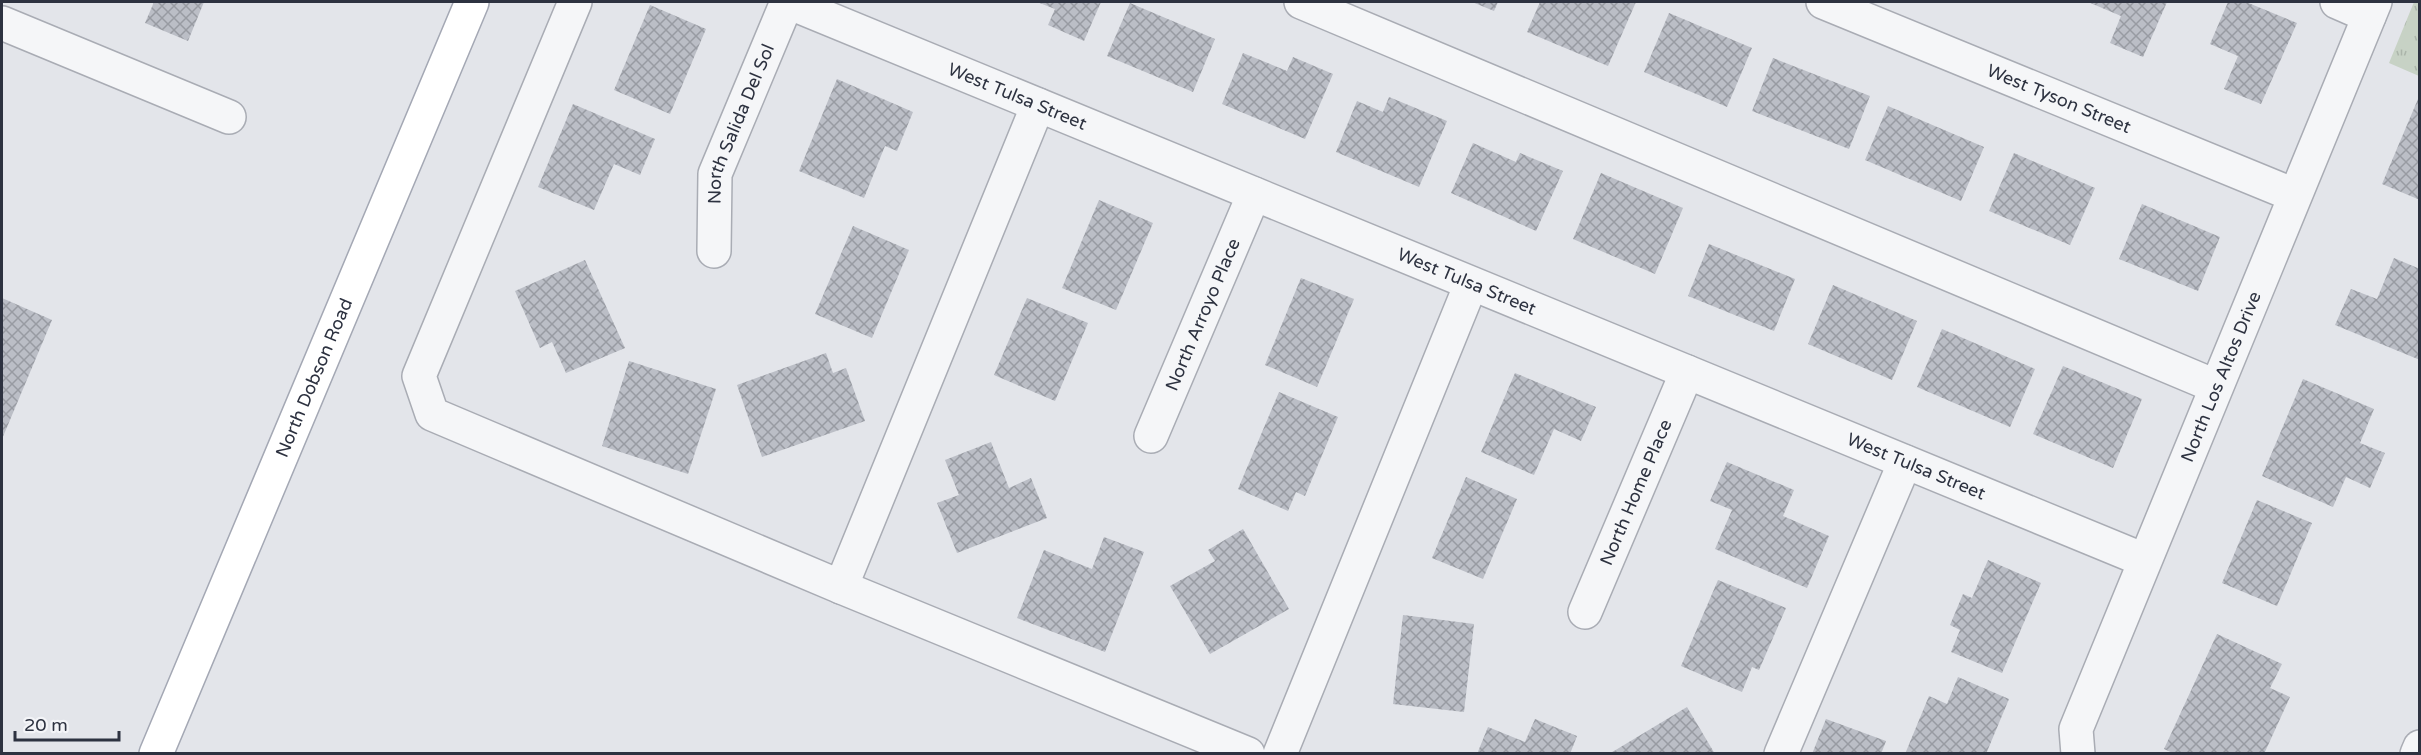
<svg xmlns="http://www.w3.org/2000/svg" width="2421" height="755" font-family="'Varela Round',sans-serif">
  <defs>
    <pattern id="grass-tufts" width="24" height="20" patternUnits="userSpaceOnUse" patternTransform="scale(1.5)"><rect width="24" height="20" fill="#c7d2c5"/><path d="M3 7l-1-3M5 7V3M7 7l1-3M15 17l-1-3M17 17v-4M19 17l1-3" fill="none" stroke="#abb5aa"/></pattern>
    <pattern id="building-cross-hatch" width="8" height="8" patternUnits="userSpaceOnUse" patternTransform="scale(1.5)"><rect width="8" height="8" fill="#bbbec6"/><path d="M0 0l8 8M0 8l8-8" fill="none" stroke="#989ba2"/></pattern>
  </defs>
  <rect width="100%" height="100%" fill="#e3e5ea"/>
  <polygon fill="url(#grass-tufts)" points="2414,2 2419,2 2419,76 2389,63"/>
  <g fill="url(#building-cross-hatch)">
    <polygon points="154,2 204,2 188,41 145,23"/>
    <polygon points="1037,2 1101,2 1084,41 1048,25 1055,9"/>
    <polygon points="1472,2 1498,2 1494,11"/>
    <polygon points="1540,2 1636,2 1608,66 1527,32"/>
    <polygon points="2088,2 2167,2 2143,57 2110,43 2121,16"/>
    <polygon points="2228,2 2246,2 2297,23 2261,104 2224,89 2238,56 2210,44"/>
    <polygon points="1130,3 1215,39 1193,92 1107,56"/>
    <polygon points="650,5 706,29 670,114 614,90"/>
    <polygon points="1669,13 1752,48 1727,107 1644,72"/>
    <polygon points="1243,53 1287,71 1293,57 1333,74 1305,139 1222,104"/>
    <polygon points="1773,58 1870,96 1849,149 1752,111"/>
    <polygon points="837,79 913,112 897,151 885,146 864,198 799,171"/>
    <polygon points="1389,97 1447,121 1419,187 1336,152 1357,101 1383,112"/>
    <polygon points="2418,99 2420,100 2420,200 2382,184"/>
    <polygon points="573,104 655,139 640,175 614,164 594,210 538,187"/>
    <polygon points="1888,106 1984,147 1961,201 1865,160"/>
    <polygon points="1473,143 1516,162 1520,153 1563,171 1536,231 1451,193"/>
    <polygon points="2014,153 2095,188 2070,245 1989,211"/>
    <polygon points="1601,173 1683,208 1655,274 1573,239"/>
    <polygon points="1099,200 1153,223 1116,310 1062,288"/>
    <polygon points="2142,204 2220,237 2198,291 2119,259"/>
    <polygon points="853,226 909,250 872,338 815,314"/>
    <polygon points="1709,244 1795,279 1774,331 1688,296"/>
    <polygon points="2394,258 2420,269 2420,360 2335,325 2351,289 2377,299"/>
    <polygon points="585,260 625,348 566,373 552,342 540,348 515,291"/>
    <polygon points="1301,278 1354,299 1317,387 1265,365"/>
    <polygon points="1833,285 1917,321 1892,380 1808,344"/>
    <polygon points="2,298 52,320 2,439"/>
    <polygon points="1027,298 1088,323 1055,401 994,375"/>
    <polygon points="1942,329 2035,369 2010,427 1917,387"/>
    <polygon points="826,353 833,373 846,368 865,421 762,457 737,385"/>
    <polygon points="629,361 716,389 688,474 602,446"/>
    <polygon points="2063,366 2142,399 2113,468 2033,434"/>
    <polygon points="1515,373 1596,407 1581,441 1554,429 1534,475 1481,452"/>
    <polygon points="2303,379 2374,409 2360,443 2385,453 2370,488 2346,477 2333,507 2262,476"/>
    <polygon points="1279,392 1338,417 1305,496 1296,492 1288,511 1238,489"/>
    <polygon points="991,442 1009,488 1031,478 1047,518 957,553 937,503 959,495 945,460"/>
    <polygon points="1727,462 1794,490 1783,516 1829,536 1807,588 1715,549 1732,510 1710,501"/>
    <polygon points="1466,477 1517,499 1483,579 1432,558"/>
    <polygon points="2257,500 2312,523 2277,606 2222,583"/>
    <polygon points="1243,529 1289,609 1210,654 1170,586 1215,561 1208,550"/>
    <polygon points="1104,537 1144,552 1105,652 1017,618 1044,550 1092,569"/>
    <polygon points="1988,560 2041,583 2002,673 1951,652 1960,630 1950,625 1963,594 1972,598"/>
    <polygon points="1718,580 1786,608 1759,670 1752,667 1742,692 1681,666"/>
    <polygon points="1403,615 1474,624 1464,712 1393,704"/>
    <polygon points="2217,634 2282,664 2270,688 2290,697 2264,754 2175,754 2164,749"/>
    <polygon points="1958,677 2009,699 1986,754 1905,754 1929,696 1947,704"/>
    <polygon points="1687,707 1715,754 1609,754"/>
    <polygon points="1535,719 1577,736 1570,754 1477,754 1488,727 1525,742"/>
    <polygon points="1826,719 1886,741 1881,754 1812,754"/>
  </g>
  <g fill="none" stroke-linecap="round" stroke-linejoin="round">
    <g stroke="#a9acb4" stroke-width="36">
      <g id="minor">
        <polyline points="575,2 419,376 432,414 841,587 1248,754"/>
        <path id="s1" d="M788 2 2144 560"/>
        <polyline points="1301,2 2215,386"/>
        <path id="s2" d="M1823 2 2294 195"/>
        <polyline points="2337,2 2369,16"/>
        <polyline points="2,23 229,117"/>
        <path id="s3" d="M714 251 715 174 787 2"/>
        <path id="s4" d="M1151 436 1254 194"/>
        <polyline points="841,587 1038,105"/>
        <path id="s5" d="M1585 612 1687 372"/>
        <polyline points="1280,754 1471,284"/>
        <polyline points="1781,754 1905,462"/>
        <path id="s6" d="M2078 754 2076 729 2375 2"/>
        <polyline points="2417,754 2420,747"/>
      </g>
    </g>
    <g stroke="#a4a8b4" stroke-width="36">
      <g id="major">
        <path id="s7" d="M156 754 472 2"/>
      </g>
    </g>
    <use href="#minor" stroke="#f5f6f8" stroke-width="33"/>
    <use href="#major" stroke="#fff" stroke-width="33"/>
  </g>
  <g text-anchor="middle" stroke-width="4.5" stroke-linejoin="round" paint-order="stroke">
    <g font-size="18" fill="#2d3240" stroke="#f3f4f7">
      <text dy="6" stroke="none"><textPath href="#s1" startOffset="248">West Tulsa Street</textPath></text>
      <text dy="6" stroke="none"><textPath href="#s2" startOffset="255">West Tyson Street</textPath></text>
      <text dy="6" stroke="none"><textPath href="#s3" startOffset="132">North Salida Del Sol</textPath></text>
      <text dy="6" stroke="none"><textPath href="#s1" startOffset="734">West Tulsa Street</textPath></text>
      <text dy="6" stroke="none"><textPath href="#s4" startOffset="132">North Arroyo Place</textPath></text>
      <text dy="6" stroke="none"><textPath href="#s6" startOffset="406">North Los Altos Drive</textPath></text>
      <text dy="6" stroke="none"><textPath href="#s7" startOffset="408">North Dobson Road</textPath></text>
      <text dy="6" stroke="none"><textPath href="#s1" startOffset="1220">West Tulsa Street</textPath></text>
      <text dy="6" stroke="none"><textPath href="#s5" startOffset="130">North Home Place</textPath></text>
    </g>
  </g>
  <rect width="2421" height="755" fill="none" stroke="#2d3240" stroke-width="6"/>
  <path d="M15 731v9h104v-9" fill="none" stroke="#2d3240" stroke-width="3"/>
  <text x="24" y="731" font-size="18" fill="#2d3240" stroke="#f3f4f7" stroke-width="4.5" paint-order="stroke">20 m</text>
</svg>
